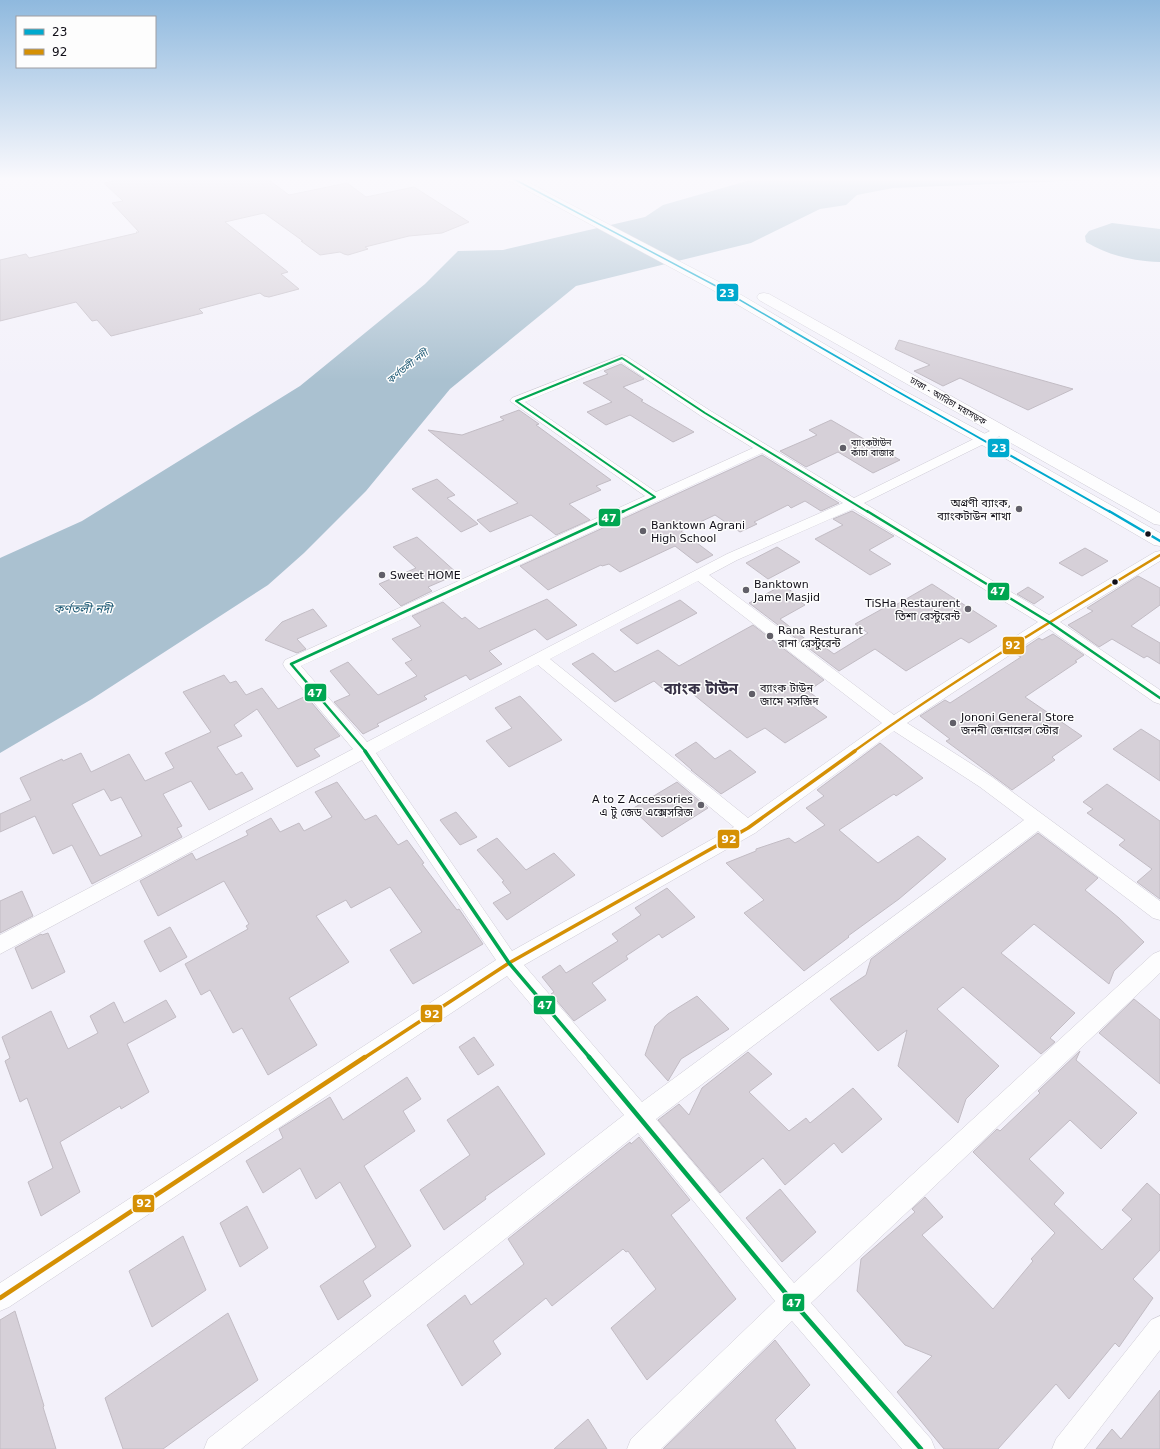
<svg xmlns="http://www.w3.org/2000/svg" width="1160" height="1449" font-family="'DejaVu Sans','Noto Sans Bengali',sans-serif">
  <rect width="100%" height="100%" fill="#f3f1fa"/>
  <g fill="#aac1d0">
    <polygon points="761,177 1107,177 1090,180 893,188 857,195 846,205 820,209 751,243 576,286 450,389 366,491 304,553 268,585 92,699 0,753 0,558 82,521 300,386 425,284 458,251 503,250 645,217 663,205"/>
    <path d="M1112 223 1160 229V262C1133 261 1110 256 1086 242L1085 236 1089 231Z"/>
  </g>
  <g fill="#d6d0d8" stroke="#c2bcc4" fill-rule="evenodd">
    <polygon points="134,177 265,177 289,195 347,183 366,197 414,187 469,222 442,233 409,236 365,247 368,249 348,255 344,254 340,252 320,255 301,241 303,241 264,213 225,222 288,272 281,274 299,289 269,297 264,296 260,293 199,309 203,313 111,336 97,320 92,321 76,302 0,321 0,260 26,254 29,258 137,233 136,232 139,232 112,203 123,201 104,183"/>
    <polygon points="899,340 1073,389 1028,410 960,378 943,386 914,371 930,365 895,349"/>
    <polygon points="621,364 644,379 623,387 643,400 641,401 694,432 673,442 630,415 606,425 587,412 612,402 583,383 608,374 604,371"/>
    <polygon points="519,410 539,424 536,425 611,480 596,486 601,490 569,504 590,520 556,535 531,515 490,532 477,520 518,503 428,430 462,435 504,420 500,417"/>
    <polygon points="831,420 900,460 873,473 838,452 806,467 780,451 817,435 809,430"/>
    <polygon points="762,455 839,503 821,511 805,501 791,508 788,505 754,522 757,524 740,532 715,515 681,531 713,555 697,563 675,546 620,572 609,564 602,566 601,565 548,590 520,566"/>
    <polygon points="437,479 455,495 447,498 478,524 461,532 412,489"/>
    <polygon points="852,511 894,536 869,550 891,564 870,575 815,539 843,525 833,519"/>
    <polygon points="417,537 458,574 428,587 432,591 401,606 379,584 416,568 393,547"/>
    <polygon points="777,547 800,562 768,579 746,563"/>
    <polygon points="1085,548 1108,561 1082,576 1059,563"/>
    <polygon points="1138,576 1160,588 1160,605 1131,626 1160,643 1160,664 1147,656 1144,658 1112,639 1099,647 1068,625 1093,611 1087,608"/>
    <polygon points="932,584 997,626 969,643 961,638 906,671 875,649 839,671 749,603 783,585 798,596 795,598 805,605 780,619 818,649 823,646 834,654 868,633 855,624 891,604 894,606"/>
    <polygon points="1028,587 1044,597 1034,604 1017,594"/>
    <polygon points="547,599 577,625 547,640 535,629 489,651 502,664 470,680 466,675 424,696 427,699 377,724 379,726 363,734 334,702 350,695 330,671 348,662 378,695 417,676 405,663 412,660 392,639 421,626 412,616 443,602 462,619 465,617 479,629"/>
    <polygon points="680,600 697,613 637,644 620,630"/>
    <polygon points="313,609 327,626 297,639 306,649 297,653 265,640 282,622"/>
    <polygon points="753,625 824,680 808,691 816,697 807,702 827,717 785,743 765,728 747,738 683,686 669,694 654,681 615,702 572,664 593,653 615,672 658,650 679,666"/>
    <polygon points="1053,634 1084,655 1075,661 1077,662 1025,697 1082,736 1052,757 1055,760 1012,790 946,741 950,739 920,716 945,700 950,703 1021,657 1015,654 1039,638 1042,640"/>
    <path d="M224 675 230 683 236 681 246 695 262 688 278 709 306 696 340 736 314 749 320 756 297 767 257 709 234 725 242 736 217 747 236 775 242 772 253 789 209 810 191 781 163 794 182 826 177 828 182 837 92 884 72 845 53 854 35 816 0 832V814L31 800 20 778 62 759 63 761 81 753 91 772 129 754 145 781 174 768 165 753 211 732 183 692ZM104 789 111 801 121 797 142 836 100 856 72 804Z"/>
    <polygon points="520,696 562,740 509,767 486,741 512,728 495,708"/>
    <polygon points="1141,729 1160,741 1160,781 1113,749"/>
    <polygon points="696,742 715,759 730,750 756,772 721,794 691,770 692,770 675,755"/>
    <polygon points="880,743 923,778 896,796 894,794 839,830 878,863 918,836 946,859 899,899 848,936 849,937 804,971 744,913 764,900 726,863 756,851 756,849 789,838 795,843 825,825 806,808 824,796 817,790"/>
    <polygon points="337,782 365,820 376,815 398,845 407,840 424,863 422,864 457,910 459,909 483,944 413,984 390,950 422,932 390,887 351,908 346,900 316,916 349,962 289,998 317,1045 268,1075 242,1028 233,1033 210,990 201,995 185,964 248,929 246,926 249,924 224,881 158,916 140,881 192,853 196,860 248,835 246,831 271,818 280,832 299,823 304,831 332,817 315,792"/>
    <polygon points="677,782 708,808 662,837 632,809"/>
    <polygon points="1107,784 1160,821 1160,899 1137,882 1152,869 1119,845 1125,840 1087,813 1093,809 1083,802"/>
    <polygon points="456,812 477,837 460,845 440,820"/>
    <polygon points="1038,833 1098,878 1085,890 1119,918 1144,942 1114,971 1109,984 1034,924 1001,953 1075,1013 1050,1038 1055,1042 1041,1054 963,987 937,1009 999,1066 966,1099 958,1123 898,1066 907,1030 878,1051 830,999 866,975 871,959 879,953"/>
    <polygon points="497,838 526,870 554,853 575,875 507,920 493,903 511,893 502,882 504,881 477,850"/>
    <polygon points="667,888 695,917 662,938 659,934 626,956 628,959 592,983 606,1000 574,1021 551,994 554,992 542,977 560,965 566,973 618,941 612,934 641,915 635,908"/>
    <polygon points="22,891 33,916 0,933 0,901"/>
    <polygon points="170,927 187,957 160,972 144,941"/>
    <polygon points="48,933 65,972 32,989 15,948 41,934 42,935"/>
    <polygon points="697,996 729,1029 681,1059 668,1081 645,1055 655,1026 668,1014"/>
    <polygon points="1134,999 1160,1020 1160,1084 1099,1033"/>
    <polygon points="166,1000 176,1017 127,1044 149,1092 121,1109 120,1106 60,1142 80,1192 41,1216 28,1182 53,1168 27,1098 20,1102 5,1061 10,1058 2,1037 51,1011 68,1049 98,1033 90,1016 114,1002 124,1023"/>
    <polygon points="474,1037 494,1065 478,1075 459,1047"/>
    <polygon points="1080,1051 1076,1060 1137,1113 1101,1149 1070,1120 1029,1159 1064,1193 1054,1204 1102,1250 1132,1219 1122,1210 1147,1183 1160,1195 1160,1250 1133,1279 1153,1298 1119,1347 1115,1343 1069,1399 1056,1384 998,1449 944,1449 897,1392 932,1356 905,1345 857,1291 861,1259 915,1212 912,1209 925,1197 943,1217 922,1235 993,1309 1033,1261 1031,1259 1055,1233 973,1152 997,1129 1000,1131 1040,1093 1038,1091"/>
    <polygon points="748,1052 772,1074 749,1092 789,1131 806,1118 810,1123 853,1088 882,1119 842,1153 834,1143 785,1185 763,1158 720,1193 658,1120 679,1104 689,1115 702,1088"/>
    <polygon points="407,1077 421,1099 403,1111 415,1131 364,1166 411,1246 363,1281 371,1296 338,1320 320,1286 376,1247 340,1182 316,1199 300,1168 263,1193 246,1161 283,1138 279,1129 330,1097 343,1120"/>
    <polygon points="498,1086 545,1154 485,1197 486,1199 444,1230 420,1190 470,1155 447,1120"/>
    <polygon points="639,1137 690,1200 671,1215 736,1299 647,1380 611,1328 656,1289 628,1251 626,1252 623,1249 552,1306 546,1298 493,1341 501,1354 462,1386 427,1325 465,1295 471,1305 524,1264 508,1239 630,1142 631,1144"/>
    <polygon points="780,1189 816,1232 782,1262 746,1218"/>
    <polygon points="247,1206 268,1248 240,1267 220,1223"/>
    <polygon points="183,1236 206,1290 152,1327 129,1271"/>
    <polygon points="15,1311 44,1406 43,1407 56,1449 0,1449 0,1320"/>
    <polygon points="228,1313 258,1380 163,1449 123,1449 105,1398"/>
    <polygon points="775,1340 810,1385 775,1420 796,1449 663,1449"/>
    <polygon points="1160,1390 1160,1449 1096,1449 1112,1429 1121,1439"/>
    <polygon points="588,1419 607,1449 554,1449"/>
  </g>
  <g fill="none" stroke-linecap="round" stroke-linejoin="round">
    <g stroke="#cecbd5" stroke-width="1">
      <g id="street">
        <path d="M622 355 626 356 709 410 854 498 996 428H1004L1006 431 1004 434 864 503 1049 615 1155 552 1160 551V561L1060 622 1160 690V704L1154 702 1049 629 907 723 992 777 1160 901V920L1153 918 1038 831 656 1119 794 1283 1153 954 1160 951V973L811 1303 931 1439 935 1449H902L792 1321 661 1449H627L631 1439 775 1301 638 1133 241 1449H204L208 1439 624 1115 507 976 9 1307 0 1311V1283L496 960 362 760 0 954V935L353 749 285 668 283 664 285 660 645 496 510 401 512 398ZM621 362 701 416 753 448 656 492 525 402ZM762 453 843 503 727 554 367 742 301 666ZM853 509 1038 622 894 715 709 575 737 560ZM698 581 882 723 748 818 550 659ZM538 665 734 827 512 951 376 753ZM894 731 980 787 1024 820 642 1102 524 965 755 833Z"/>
        <polygon points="1160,1316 1160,1350 1084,1449 1052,1449 1056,1439 1151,1320"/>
      </g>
    </g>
    <g stroke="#cecbd5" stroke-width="1">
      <g id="highway">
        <polygon points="505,177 518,177 721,283 899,388 989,436 1160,533 1160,546 1154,545 977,442 889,394 711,289 506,179"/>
        <polygon points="764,293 769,294 1160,513 1160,525 1154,524 759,300 757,297 759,294"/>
      </g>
    </g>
    <use href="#street" fill="#fdfdfe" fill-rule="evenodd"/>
    <use href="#highway" fill="#fdfdfe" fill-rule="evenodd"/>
    <g stroke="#fdfdfd" stroke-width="3">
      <polyline id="bus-1-far2" points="510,177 716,286 781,324"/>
    </g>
    <g stroke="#fdfdfd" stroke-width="4">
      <path id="bus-1-far1" d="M779 323C889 388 1000 449 1110 512"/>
    </g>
    <g stroke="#fdfdfd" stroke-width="5">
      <polyline id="bus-1" points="1109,511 1160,541"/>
    </g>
    <g stroke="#fdfdfd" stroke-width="5">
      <path id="bus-2-far2" d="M853 752C952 681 1056 618 1160 555"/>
    </g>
    <g stroke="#fdfdfd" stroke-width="6">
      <polyline id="bus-2-far1" points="364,1058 509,963 748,828 855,751"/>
    </g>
    <g stroke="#fdfdfd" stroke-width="8">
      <polyline id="bus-2" points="0,1298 365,1057"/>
    </g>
    <g stroke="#fdfdfd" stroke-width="4">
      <polyline id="bus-3-far3" points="622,512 655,497 516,401 622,358 705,413 868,512"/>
    </g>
    <g stroke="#fdfdfd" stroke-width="5">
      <g id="bus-3-far2">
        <polyline points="867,511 1049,622 1160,698"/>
        <polyline points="366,752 291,664 624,511"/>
      </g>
    </g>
    <g stroke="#fdfdfd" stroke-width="6">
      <polyline id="bus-3-far1" points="365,751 509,963 590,1058"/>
    </g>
    <g stroke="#fdfdfd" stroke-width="8">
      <polyline id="bus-3" points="589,1057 793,1302 921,1449"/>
    </g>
    <use href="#bus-1-far2" stroke="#00a9ce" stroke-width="1.5"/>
    <use href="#bus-1-far1" stroke="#00a9ce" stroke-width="2"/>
    <use href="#bus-1" stroke="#00a9ce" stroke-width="2.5"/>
    <use href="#bus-2-far2" stroke="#d59004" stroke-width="2.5"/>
    <use href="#bus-2-far1" stroke="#d59004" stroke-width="3.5"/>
    <use href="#bus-2" stroke="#d59004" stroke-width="4.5"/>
    <use href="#bus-3-far3" stroke="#00a651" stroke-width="2"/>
    <use href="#bus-3-far2" stroke="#00a651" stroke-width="2.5"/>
    <use href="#bus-3-far1" stroke="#00a651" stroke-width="3.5"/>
    <use href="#bus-3" stroke="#00a651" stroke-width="4.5"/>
  </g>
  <linearGradient id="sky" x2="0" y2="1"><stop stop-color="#8fb9de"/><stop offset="0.47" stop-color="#faf9fd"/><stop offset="1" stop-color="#faf9fd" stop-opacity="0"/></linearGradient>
  <rect width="1160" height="380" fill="url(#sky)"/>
  <g fill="#615f68" stroke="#fdfdfd" stroke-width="1.5">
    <circle cx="843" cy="448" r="4"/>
    <circle cx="1019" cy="509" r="4"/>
    <circle cx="643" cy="531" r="4"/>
    <circle cx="382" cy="575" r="4"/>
    <circle cx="746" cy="590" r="4"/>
    <circle cx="968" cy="609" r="4"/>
    <circle cx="770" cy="636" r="4"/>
    <circle cx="752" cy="694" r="4"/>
    <circle cx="953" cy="723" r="4"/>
    <circle cx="701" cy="805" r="4"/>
  </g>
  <g fill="#121019" stroke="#fdfdfd" stroke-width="1.5">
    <circle cx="1148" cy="534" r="3.5"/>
    <circle cx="1115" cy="582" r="3.5"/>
  </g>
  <g text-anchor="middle" stroke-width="3" stroke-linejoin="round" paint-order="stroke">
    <g font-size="9" fill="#121019" stroke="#fdfdfd">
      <text transform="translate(948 401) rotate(30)" y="3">ঢাকা - আরিচা মহাসড়ক</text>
    </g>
    <g font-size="9" fill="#121019" stroke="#fdfdfd" text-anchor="start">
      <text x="851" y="446">ব্যাংকটাউন<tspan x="851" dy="10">কাঁচা বাজার</tspan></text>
    </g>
    <g font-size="10" font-style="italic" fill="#1d5974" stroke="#fdfdfd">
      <text transform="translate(407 366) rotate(-38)" y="4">কর্ণতলী নদী</text>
    </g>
    <g font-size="11" fill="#121019" stroke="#fdfdfd" text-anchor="start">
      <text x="1011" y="507" text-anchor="end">অগ্রণী ব্যাংক,<tspan x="1011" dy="13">ব্যাংকটাউন শাখা</tspan></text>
      <text x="651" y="529">Banktown Agrani<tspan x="651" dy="13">High School</tspan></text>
      <text x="390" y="579">Sweet HOME</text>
      <text x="754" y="588">Banktown<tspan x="754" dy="13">Jame Masjid</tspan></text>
      <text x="960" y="607" text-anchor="end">TiSHa Restaurent<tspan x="960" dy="13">তিশা রেস্টুরেন্ট</tspan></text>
      <text x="778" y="634">Rana Resturant<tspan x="778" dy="13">রানা রেস্টুরেন্ট</tspan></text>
      <text x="760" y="692">ব্যাংক টাউন<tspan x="760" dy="13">জামে মসজিদ</tspan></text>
      <text x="961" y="721">Jononi General Store<tspan x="961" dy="13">জননী জেনারেল স্টোর</tspan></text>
      <text x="693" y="803" text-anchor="end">A to Z Accessories<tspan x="693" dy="13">এ টু জেড এক্সেসরিজ</tspan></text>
    </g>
    <g font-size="12" font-style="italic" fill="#1d5974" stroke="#fdfdfd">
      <text x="83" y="613">কর্ণতলী নদী</text>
    </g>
    <g font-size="15" font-weight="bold" fill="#373146" stroke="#fdfdfd">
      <text x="701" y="694">ব্যাংক টাউন</text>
    </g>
  </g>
  <g stroke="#fdfdfd" stroke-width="1.5">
    <rect x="716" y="283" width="23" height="19" rx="4" fill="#00a9ce"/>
    <rect x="987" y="438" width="23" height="20" rx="4" fill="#00a9ce"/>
    <rect x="598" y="508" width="23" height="19" rx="4" fill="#00a651"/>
    <rect x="987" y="582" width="23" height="19" rx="4" fill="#00a651"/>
    <rect x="1002" y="636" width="23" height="19" rx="4" fill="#d59004"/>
    <rect x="304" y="683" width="23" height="19" rx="4" fill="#00a651"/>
    <rect x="717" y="829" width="23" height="20" rx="4" fill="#d59004"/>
    <rect x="533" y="995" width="23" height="20" rx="4" fill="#00a651"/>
    <rect x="420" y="1004" width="23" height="19" rx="4" fill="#d59004"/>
    <rect x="132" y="1194" width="23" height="19" rx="4" fill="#d59004"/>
    <rect x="782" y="1293" width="23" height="19" rx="4" fill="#00a651"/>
  </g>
  <g font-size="11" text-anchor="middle" font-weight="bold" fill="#fff">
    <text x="727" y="297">23</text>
    <text x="999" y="452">23</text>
    <text x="609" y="522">47</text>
    <text x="998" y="595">47</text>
    <text x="1013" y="649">92</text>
    <text x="315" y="697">47</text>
    <text x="729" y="843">92</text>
    <text x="545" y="1009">47</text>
    <text x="432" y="1018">92</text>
    <text x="144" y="1207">92</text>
    <text x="794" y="1307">47</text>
  </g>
  <rect x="16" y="16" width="140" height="52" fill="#fdfdfd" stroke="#9f9ea2"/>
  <rect x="24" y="29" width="20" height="6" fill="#00a9ce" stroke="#9f9ea2"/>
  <text x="52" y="36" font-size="12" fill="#121019">23</text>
  <rect x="24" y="49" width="20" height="6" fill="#d59004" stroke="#9f9ea2"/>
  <text x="52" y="56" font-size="12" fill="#121019">92</text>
</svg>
